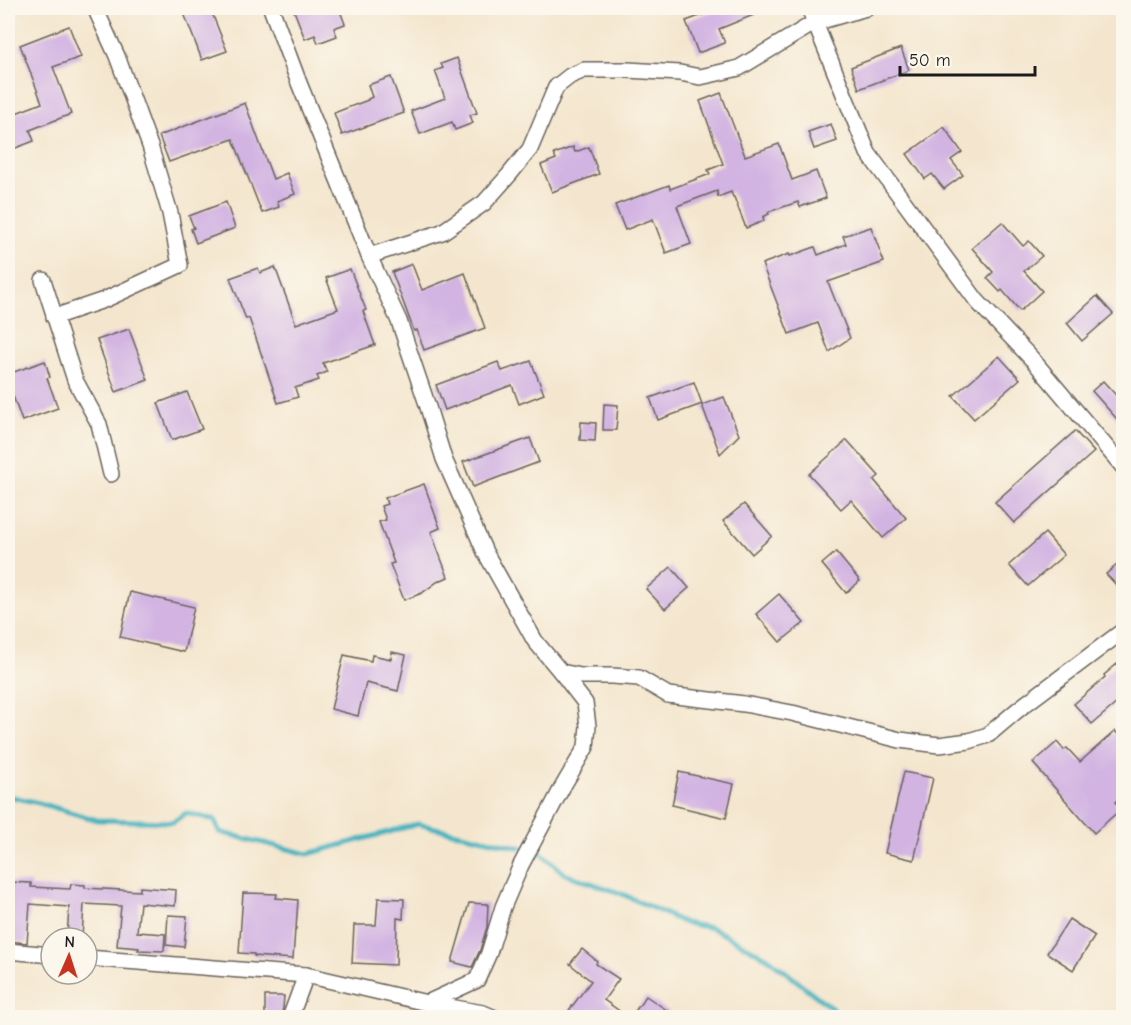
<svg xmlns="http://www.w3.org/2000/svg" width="1131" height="1025" font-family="'Comic Neue',sans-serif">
  <rect width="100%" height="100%" fill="#fbf7ec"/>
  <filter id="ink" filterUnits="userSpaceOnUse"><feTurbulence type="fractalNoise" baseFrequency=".0167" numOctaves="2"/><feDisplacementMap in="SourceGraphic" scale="12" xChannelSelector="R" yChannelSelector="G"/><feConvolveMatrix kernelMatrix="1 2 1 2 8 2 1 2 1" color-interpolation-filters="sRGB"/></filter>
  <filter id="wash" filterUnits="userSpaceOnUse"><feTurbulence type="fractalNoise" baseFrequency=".008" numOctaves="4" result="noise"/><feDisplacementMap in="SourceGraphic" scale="24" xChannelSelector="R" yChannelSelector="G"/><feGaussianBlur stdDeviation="1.35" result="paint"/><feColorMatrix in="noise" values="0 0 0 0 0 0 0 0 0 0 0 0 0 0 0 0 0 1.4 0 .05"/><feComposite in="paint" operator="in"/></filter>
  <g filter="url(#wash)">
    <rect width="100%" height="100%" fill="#f4e6ce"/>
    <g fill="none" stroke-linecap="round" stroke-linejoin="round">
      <polyline stroke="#45b3c0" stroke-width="5" points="8,796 39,803 97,820 173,822 186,813 215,820 219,832 308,854 418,824 540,852 565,874 620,893 685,923 712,928 768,958 844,1018"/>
    </g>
    <g id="blocks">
      <g fill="#d2b3e2">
        <polygon points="182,8 210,8 227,51 202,60"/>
        <polygon points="293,8 339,8 345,24 334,28 337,36 318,43 315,35 305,39"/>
        <polygon points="721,8 771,8 719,29 725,43 698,53 686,21"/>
        <polygon points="69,26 81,57 53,67 71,114 30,130 34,141 8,151 8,116 42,103 20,45"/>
        <polygon points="901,48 909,70 859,89 851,67"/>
        <polygon points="457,58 477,113 470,115 473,123 455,130 452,122 420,134 411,111 445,98 435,71 443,68 441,64"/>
        <polygon points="391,77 404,113 342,135 334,113 368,100 368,99 372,97 368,85"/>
        <polygon points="721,93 745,156 779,144 792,180 816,171 826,198 800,207 798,202 768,212 769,214 763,217 764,221 746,228 734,197 733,197 731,192 718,197 717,191 677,206 691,244 666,253 653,219 625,230 615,205 669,185 670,189 710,174 708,170 723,164 700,101"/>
        <polygon points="245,103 273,179 287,173 295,194 277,201 279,207 262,213 233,139 169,162 159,136"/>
        <polygon points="831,124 837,141 814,149 808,132"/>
        <polygon points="944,127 962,152 951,160 963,175 944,189 932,174 925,179 907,154"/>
        <polygon points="573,147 575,152 589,147 599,174 552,192 541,165 556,159 554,154"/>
        <polygon points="226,202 235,228 196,243 191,229 194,228 189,216"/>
        <polygon points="1002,222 1023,246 1029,241 1042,256 1024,271 1042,291 1020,311 1002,290 1000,292 987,278 993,272 972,248"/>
        <polygon points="871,227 884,262 828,282 850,338 829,352 818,323 789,334 762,264 789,254 790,256 815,247 818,255 846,244 843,236"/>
        <polygon points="412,264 422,290 465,273 485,328 424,350 417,330 414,331 392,272"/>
        <polygon points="275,267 296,324 338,309 326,278 350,269 366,310 363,311 375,345 323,363 327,372 317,376 319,380 295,388 298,397 278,403 249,318 246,319 230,278 258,268 260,273"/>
        <polygon points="1097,296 1113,314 1082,341 1067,323"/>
        <polygon points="129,329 148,380 116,392 97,340"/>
        <polygon points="999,356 1020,379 974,419 953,396"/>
        <polygon points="45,361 50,377 47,378 58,408 22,421 8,382 8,374"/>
        <polygon points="531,361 544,394 519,404 512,385 445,410 436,385 498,362 502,371"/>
        <polygon points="1103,381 1124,404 1124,427 1092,391"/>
        <polygon points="694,382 702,404 658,420 650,398"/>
        <polygon points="187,392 202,429 172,440 158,403"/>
        <polygon points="724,397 739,435 720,454 702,405"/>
        <polygon points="604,404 618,405 616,430 603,430"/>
        <polygon points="581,422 596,423 595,441 580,440"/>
        <polygon points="1075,431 1094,452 1014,523 995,502"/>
        <polygon points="530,438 539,462 473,487 463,462"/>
        <polygon points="847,440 879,476 874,480 906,518 883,538 851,500 841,509 809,474"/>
        <polygon points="424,484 440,528 431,532 448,577 437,582 422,593 404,600 390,564 394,563 379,522 386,520 381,506 387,504 385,498"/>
        <polygon points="744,504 772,536 752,554 723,521"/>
        <polygon points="1045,533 1064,555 1028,586 1009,565"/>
        <polygon points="836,552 860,581 846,593 822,564"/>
        <polygon points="1124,559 1124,593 1106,574"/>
        <polygon points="671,567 689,588 665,609 646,589"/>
        <polygon points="130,592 194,607 184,652 120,637"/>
        <polygon points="779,594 804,623 780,642 756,614"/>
        <polygon points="392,652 406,655 398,691 366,683 358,716 331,709 344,655 371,661 372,655 391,659"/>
        <polygon points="1124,658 1124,697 1092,724 1074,704 1105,677 1104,675"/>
        <polygon points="1115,731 1124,740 1124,794 1115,802 1121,809 1094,833 1033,763 1057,742 1064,750 1067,748 1080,762"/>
        <polygon points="679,772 734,784 726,818 672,805"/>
        <polygon points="904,772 933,778 914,860 885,853"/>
        <polygon points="8,882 31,883 31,887 70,889 71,884 85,885 85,888 140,891 140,887 176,890 175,906 140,903 137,932 165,934 164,951 138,950 139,948 117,946 121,906 84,904 82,938 67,938 69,907 30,904 27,943 8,941"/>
        <polygon points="243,893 277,894 276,898 298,900 296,929 295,929 293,959 254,956 254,954 239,953"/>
        <polygon points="378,898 404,899 403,919 397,918 396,965 352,963 354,925 376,925"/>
        <polygon points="469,903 488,904 487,927 480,950 472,967 452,962"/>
        <polygon points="168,915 187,916 184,947 166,945"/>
        <polygon points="1069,919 1095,936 1073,970 1047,953"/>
        <polygon points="582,949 597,961 596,964 619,979 604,1000 628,1017 564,1017 591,981 570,964"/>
        <polygon points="265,996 284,996 283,1008 281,1017 265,1017"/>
        <polygon points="646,996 677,1017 631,1017"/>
      </g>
    </g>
  </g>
  <g filter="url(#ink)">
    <use href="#blocks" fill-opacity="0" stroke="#68635a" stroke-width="1.5"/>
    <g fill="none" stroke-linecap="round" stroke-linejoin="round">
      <g stroke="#68635a" stroke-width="18">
        <g id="minor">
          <polyline points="271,8 299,83 369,256 399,321 427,404 444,459 485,552 535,641 561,672 581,676 612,676 639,678 668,695 744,704 792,713 900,740 939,745 969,741 988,735 1020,708 1124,630"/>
          <polyline points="809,8 868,153 977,301 1032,359 1124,468"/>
          <polyline points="369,256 442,232 484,203 509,175 530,149 556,87 570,76 584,70 627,70 680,73 700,77 718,73 739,68 814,23 866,8"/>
          <polyline points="43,280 75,380 99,424 111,474"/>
          <polyline points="54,317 104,300 180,265 170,213 150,146 117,56 95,8"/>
          <polyline points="8,951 51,955"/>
          <polyline points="87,958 306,975 427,1003 483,1013 495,1018"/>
          <polyline points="427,1003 477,980 489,953 503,907 521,865 563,786 586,747 588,726 585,703 561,672"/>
          <polyline points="290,1018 306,975"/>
        </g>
      </g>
      <use href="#minor" stroke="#fff" stroke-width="15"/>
    </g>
  </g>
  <rect width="1131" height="1025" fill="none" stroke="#fbf7ec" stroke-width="30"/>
  <g transform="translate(69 956) rotate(3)"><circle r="28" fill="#fbf7ec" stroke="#a29f99" stroke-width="1.5"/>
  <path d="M0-4.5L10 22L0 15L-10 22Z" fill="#c8321e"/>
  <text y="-9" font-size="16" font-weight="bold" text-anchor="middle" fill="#1c1c1c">N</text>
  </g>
  <path d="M900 66v9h135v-9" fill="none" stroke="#1c1c1c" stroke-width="3"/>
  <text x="909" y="66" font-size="18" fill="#1c1c1c" stroke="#fbf7ec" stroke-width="4.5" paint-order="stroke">50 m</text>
</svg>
